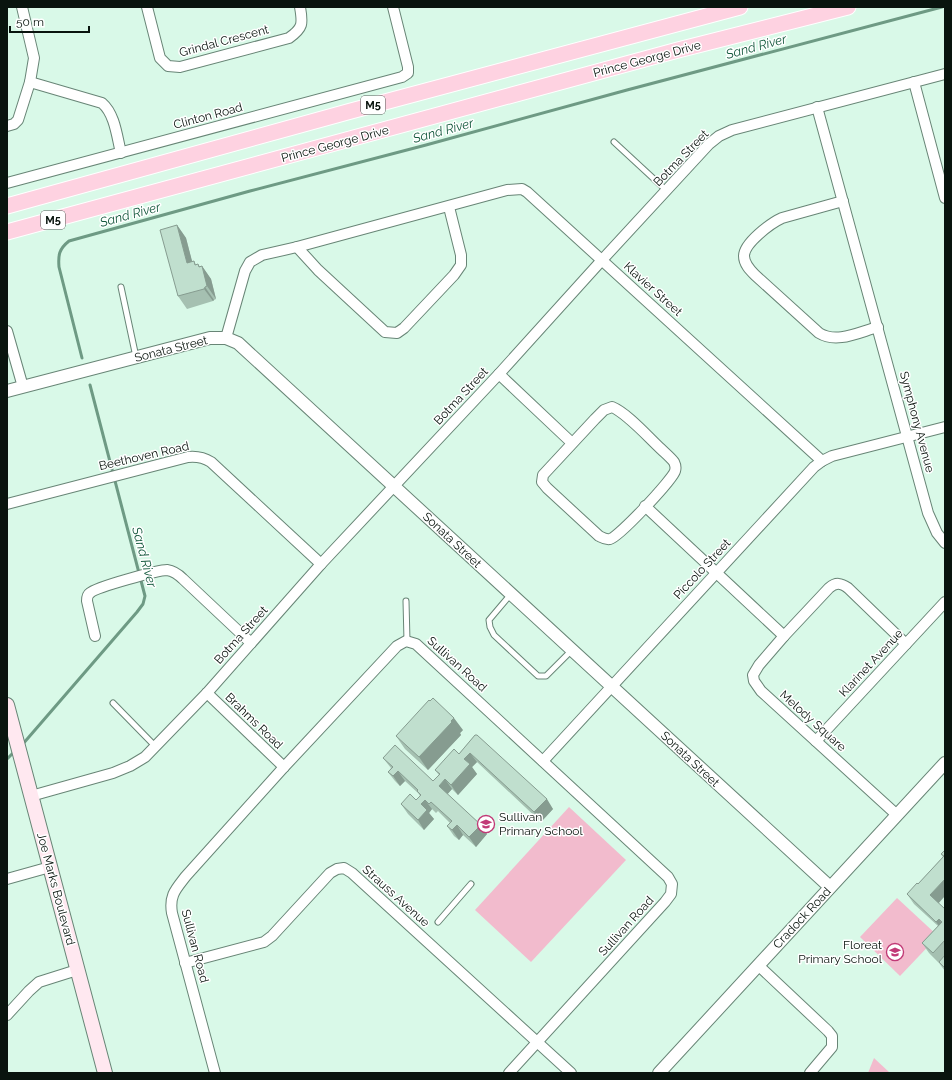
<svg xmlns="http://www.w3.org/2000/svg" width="952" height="1080" font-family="Raleway,sans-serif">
  <rect width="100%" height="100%" fill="#d9f9e8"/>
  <g fill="#f2bbcd">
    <polygon points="569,807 626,860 531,962 475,910"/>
    <polygon points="897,898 938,936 900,976 860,937"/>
    <polygon points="874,1058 890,1073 868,1073"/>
  </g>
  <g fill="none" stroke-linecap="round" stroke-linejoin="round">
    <g stroke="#6e9a84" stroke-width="3">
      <path d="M82 358 59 267C58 255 59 249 69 241L250 191 426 145 627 90 942 7"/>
      <polyline points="22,745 137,612 143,604 145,596 90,385"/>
      <polyline points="7,759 14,752"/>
    </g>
    <g stroke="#688576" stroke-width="7">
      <g id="service">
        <polyline points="614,142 667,191"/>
        <polyline points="121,287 136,357"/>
        <polyline points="511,594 489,620 490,627 494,635 538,676 546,676 572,650"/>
        <polyline points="406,601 407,641"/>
        <polyline points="113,703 155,746"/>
        <polyline points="438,922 471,884"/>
      </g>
    </g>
    <g stroke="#688576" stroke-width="12">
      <g id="minor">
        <path d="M147 7 160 58 168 66 180 67 289 38C303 28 303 24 300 7"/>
        <path d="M30 82 102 103C115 114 117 137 121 153"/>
        <polyline points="914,82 945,198"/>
        <polyline points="817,107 928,513 937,533 945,543"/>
        <polyline points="7,126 14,124 18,120 30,82 34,58 22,7"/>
        <polyline points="7,183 402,77 408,73 408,67 393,7"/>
        <path d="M843 201 782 218C771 223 744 243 744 256 744 264 750 270 755 275L819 333C837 344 859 332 878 327"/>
        <polyline points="297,247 318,270 385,332 397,333 404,328 454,275 461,265 461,255 449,207"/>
        <polyline points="7,331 23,387"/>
        <polyline points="226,338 245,271 250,262 262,255 297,247 507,190 522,189 527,192 822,461"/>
        <polyline points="499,374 572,443"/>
        <path d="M612 407C627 413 648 437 661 449 665 453 670 457 674 462 675 464 676 468 675 471 673 479 619 537 610 539 606 540 603 538 599 536L547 488 542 482 543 475 595 419 604 410Z"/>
        <path d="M7 504 188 457C197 456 203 457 211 462L321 564"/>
        <polyline points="645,506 784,636"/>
        <path d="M95 636 87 601C87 598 87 595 90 593 96 587 159 570 167 570 174 571 179 575 183 579L251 643"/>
        <polyline points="207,693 284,767"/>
        <polyline points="816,741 945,602"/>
        <polyline points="543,761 814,467 822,461 832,456 945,427"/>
        <polyline points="31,796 113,773 130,766 145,757 207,693 321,564 499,374 602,260 709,144 719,136 732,130 945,74"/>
        <path d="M897 815 761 691 754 681 753 675 759 665 784 636 829 588C836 582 841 583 848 588L906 644"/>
        <polyline points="7,879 50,867"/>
        <polyline points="185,963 264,942 272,936 330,873 337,869 344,868 352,873 571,1073"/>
        <polyline points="758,965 828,1031 832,1036 832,1047 810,1073"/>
        <polyline points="7,1015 29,991 39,982 77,970"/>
        <path d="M215 1073 172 913C169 895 176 889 186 876L284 767 397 646 406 641 416 644 668 877 672 884 671 894 665 902 509 1073"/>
      </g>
    </g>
    <g stroke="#688576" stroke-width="14">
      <g id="tertiary">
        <polyline points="7,391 210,338 226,338 238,343 830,887"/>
        <polyline points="659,1073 945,763"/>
      </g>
    </g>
    <g stroke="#688576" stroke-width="16">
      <polyline id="secondary" points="7,705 105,1073"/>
    </g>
    <g stroke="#fff" stroke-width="17">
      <g id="primary">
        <polyline points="7,206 351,111 740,7"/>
        <polyline points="7,232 678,50 848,7"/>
      </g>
    </g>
    <use href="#service" stroke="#fff" stroke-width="5"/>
    <use href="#minor" stroke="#fff" stroke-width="10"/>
    <use href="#tertiary" stroke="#fff" stroke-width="12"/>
    <use href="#secondary" stroke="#ffe8f0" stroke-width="14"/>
    <use href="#primary" stroke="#fed2e1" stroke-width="15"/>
  </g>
  <g fill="#a5c0b1">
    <polygon points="177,225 186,238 192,262 194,261 196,265 200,267 202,266 211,279 216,299 214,300 213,301 187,309 178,296"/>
    <polygon points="463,730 460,733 461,735 428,770 405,749 396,736"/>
    <polygon points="475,735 553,809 541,822 477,762 472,767 477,774 458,795 452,789 447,794 481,825 487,834 476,847 463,835 459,840 454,836 447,826 450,823 438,811 436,813 432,809 429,813 434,819 424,830 408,814 401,804 416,800 420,796 418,793 405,781 400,786 395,781 388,772 391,768 383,758 433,781 439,775 435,770 459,754"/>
    <polygon points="945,850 938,903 945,909 945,971 939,963 929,953 922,943 938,926 914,904 907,894 918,884 943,857 941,854"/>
  </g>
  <g fill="#869c90">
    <polygon points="177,225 186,238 196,276 187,263"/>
    <polygon points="198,264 204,273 202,266 211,279 216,299 207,286 199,267"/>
    <polygon points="205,287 214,300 213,301 204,289"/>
    <polygon points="454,718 463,730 460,733 461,735 428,770 419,757"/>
    <polygon points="470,753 477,762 472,767 477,774 458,795 451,785 464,759"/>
    <polygon points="398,771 405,781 400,786 393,776"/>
    <polygon points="445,779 452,789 446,796 439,786"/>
    <polygon points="547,799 553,809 541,822 534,812"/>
    <polygon points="425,800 432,809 429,813 434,819 424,830 418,820 421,804"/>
    <polygon points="457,825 463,835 459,840 452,830"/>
    <polygon points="481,825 487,834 476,847 469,837"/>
    <polygon points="945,879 945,896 937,905 930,895"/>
    <polygon points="939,919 945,928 943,931 936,922"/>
  </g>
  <g fill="#c0dfce" stroke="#869c90">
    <polygon points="177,225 187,263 194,261 195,265 198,264 199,267 202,266 207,286 205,287 204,289 178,296 160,230"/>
    <polygon points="433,698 454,718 451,721 452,722 419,757 396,736 429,700 430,701"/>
    <polygon points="475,735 477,735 547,799 534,812 470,753 464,759 470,764 451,785 445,779 439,786 481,825 469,837 457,825 452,830 447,826 452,821 431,802 429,804 425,800 421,804 427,810 418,820 401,804 410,794 416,800 421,795 417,791 418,790 398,771 393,776 388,772 393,767 383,758 395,745 433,781 440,774 435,770 454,749 459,754"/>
    <polygon points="945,850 945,879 930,895 945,909 945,940 933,953 922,943 942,922 939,919 936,922 907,894 917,883 918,884 944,856 941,854"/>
    <polygon points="945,955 945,968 939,962"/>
  </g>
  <defs>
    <g id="school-ring" transform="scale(0.9)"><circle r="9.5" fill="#fff" stroke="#c13976" stroke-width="1.5"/><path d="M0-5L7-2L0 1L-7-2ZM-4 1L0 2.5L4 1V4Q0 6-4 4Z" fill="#c13976"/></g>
  </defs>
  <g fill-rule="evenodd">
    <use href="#school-ring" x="486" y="824"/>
    <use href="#school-ring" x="895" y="952"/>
  </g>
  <g text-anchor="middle" stroke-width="3" stroke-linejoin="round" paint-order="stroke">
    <g fill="#fff" stroke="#535a56" stroke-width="1">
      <rect x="361" y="96" width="24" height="18" rx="3"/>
      <rect x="41" y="211" width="24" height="18" rx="3"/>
    </g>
    <g font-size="11" font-weight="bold" fill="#09140e">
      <text x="373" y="109">M5</text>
      <text x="53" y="224">M5</text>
    </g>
    <g font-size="12" fill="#09140e" stroke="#fff">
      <text transform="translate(224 41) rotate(-15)" y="4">Grindal Crescent</text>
      <text transform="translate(647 59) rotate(-15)" y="4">Prince George Drive</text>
      <text transform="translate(208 116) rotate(-15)" y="4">Clinton Road</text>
      <text transform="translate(335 144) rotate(-15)" y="4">Prince George Drive</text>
      <text transform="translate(681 158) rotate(-46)" y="4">Botma Street</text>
      <text transform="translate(653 289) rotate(42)" y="4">Klavier Street</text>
      <text transform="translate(171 349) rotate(-14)" y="4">Sonata Street</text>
      <text transform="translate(461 396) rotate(-47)" y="4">Botma Street</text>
      <text transform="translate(917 422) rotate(75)" y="4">Symphony Avenue</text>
      <text transform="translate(144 456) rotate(-13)" y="4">Beethoven Road</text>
      <text transform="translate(452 540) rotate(43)" y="4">Sonata Street</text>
      <text transform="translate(702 569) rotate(-47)" y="4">Piccolo Street</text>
      <text transform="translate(241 635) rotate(-48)" y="4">Botma Street</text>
      <text transform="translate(871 663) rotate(-47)" y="4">Klarinet Avenue</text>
      <text transform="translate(457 664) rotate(42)" y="4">Sullivan Road</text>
      <text transform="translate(254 721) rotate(44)" y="4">Brahms Road</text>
      <text transform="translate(813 721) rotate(42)" y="4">Melody Square</text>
      <text transform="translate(690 759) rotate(43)" y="4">Sonata Street</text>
      <text transform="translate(56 889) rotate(75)" y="4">Joe Marks Boulevard</text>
      <text transform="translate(396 896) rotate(42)" y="4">Strauss Avenue</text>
      <text transform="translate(802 918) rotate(-47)" y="4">Cradock Road</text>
      <text transform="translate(626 926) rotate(-48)" y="4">Sullivan Road</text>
      <text transform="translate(195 946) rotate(75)" y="4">Sullivan Road</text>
    </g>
    <g font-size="12" fill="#09140e" stroke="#fff" text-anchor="start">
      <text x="499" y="821">Sullivan<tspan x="499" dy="14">Primary School</tspan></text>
      <text x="882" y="949" text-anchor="end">Floreat<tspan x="882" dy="14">Primary School</tspan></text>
    </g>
    <g font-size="13" font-style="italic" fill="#155a3e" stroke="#fff">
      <text transform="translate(756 46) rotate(-15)" y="5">Sand River</text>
      <text transform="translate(443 130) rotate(-15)" y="5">Sand River</text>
      <text transform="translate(130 214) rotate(-15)" y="5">Sand River</text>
      <text transform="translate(145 557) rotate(75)" y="5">Sand River</text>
    </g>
  </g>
  <rect width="952" height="1080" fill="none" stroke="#09140e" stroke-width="16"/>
  <path d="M10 26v6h79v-6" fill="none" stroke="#09140e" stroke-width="2"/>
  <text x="16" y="26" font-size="12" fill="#09140e" stroke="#ffffff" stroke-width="3" paint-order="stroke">50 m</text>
</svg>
